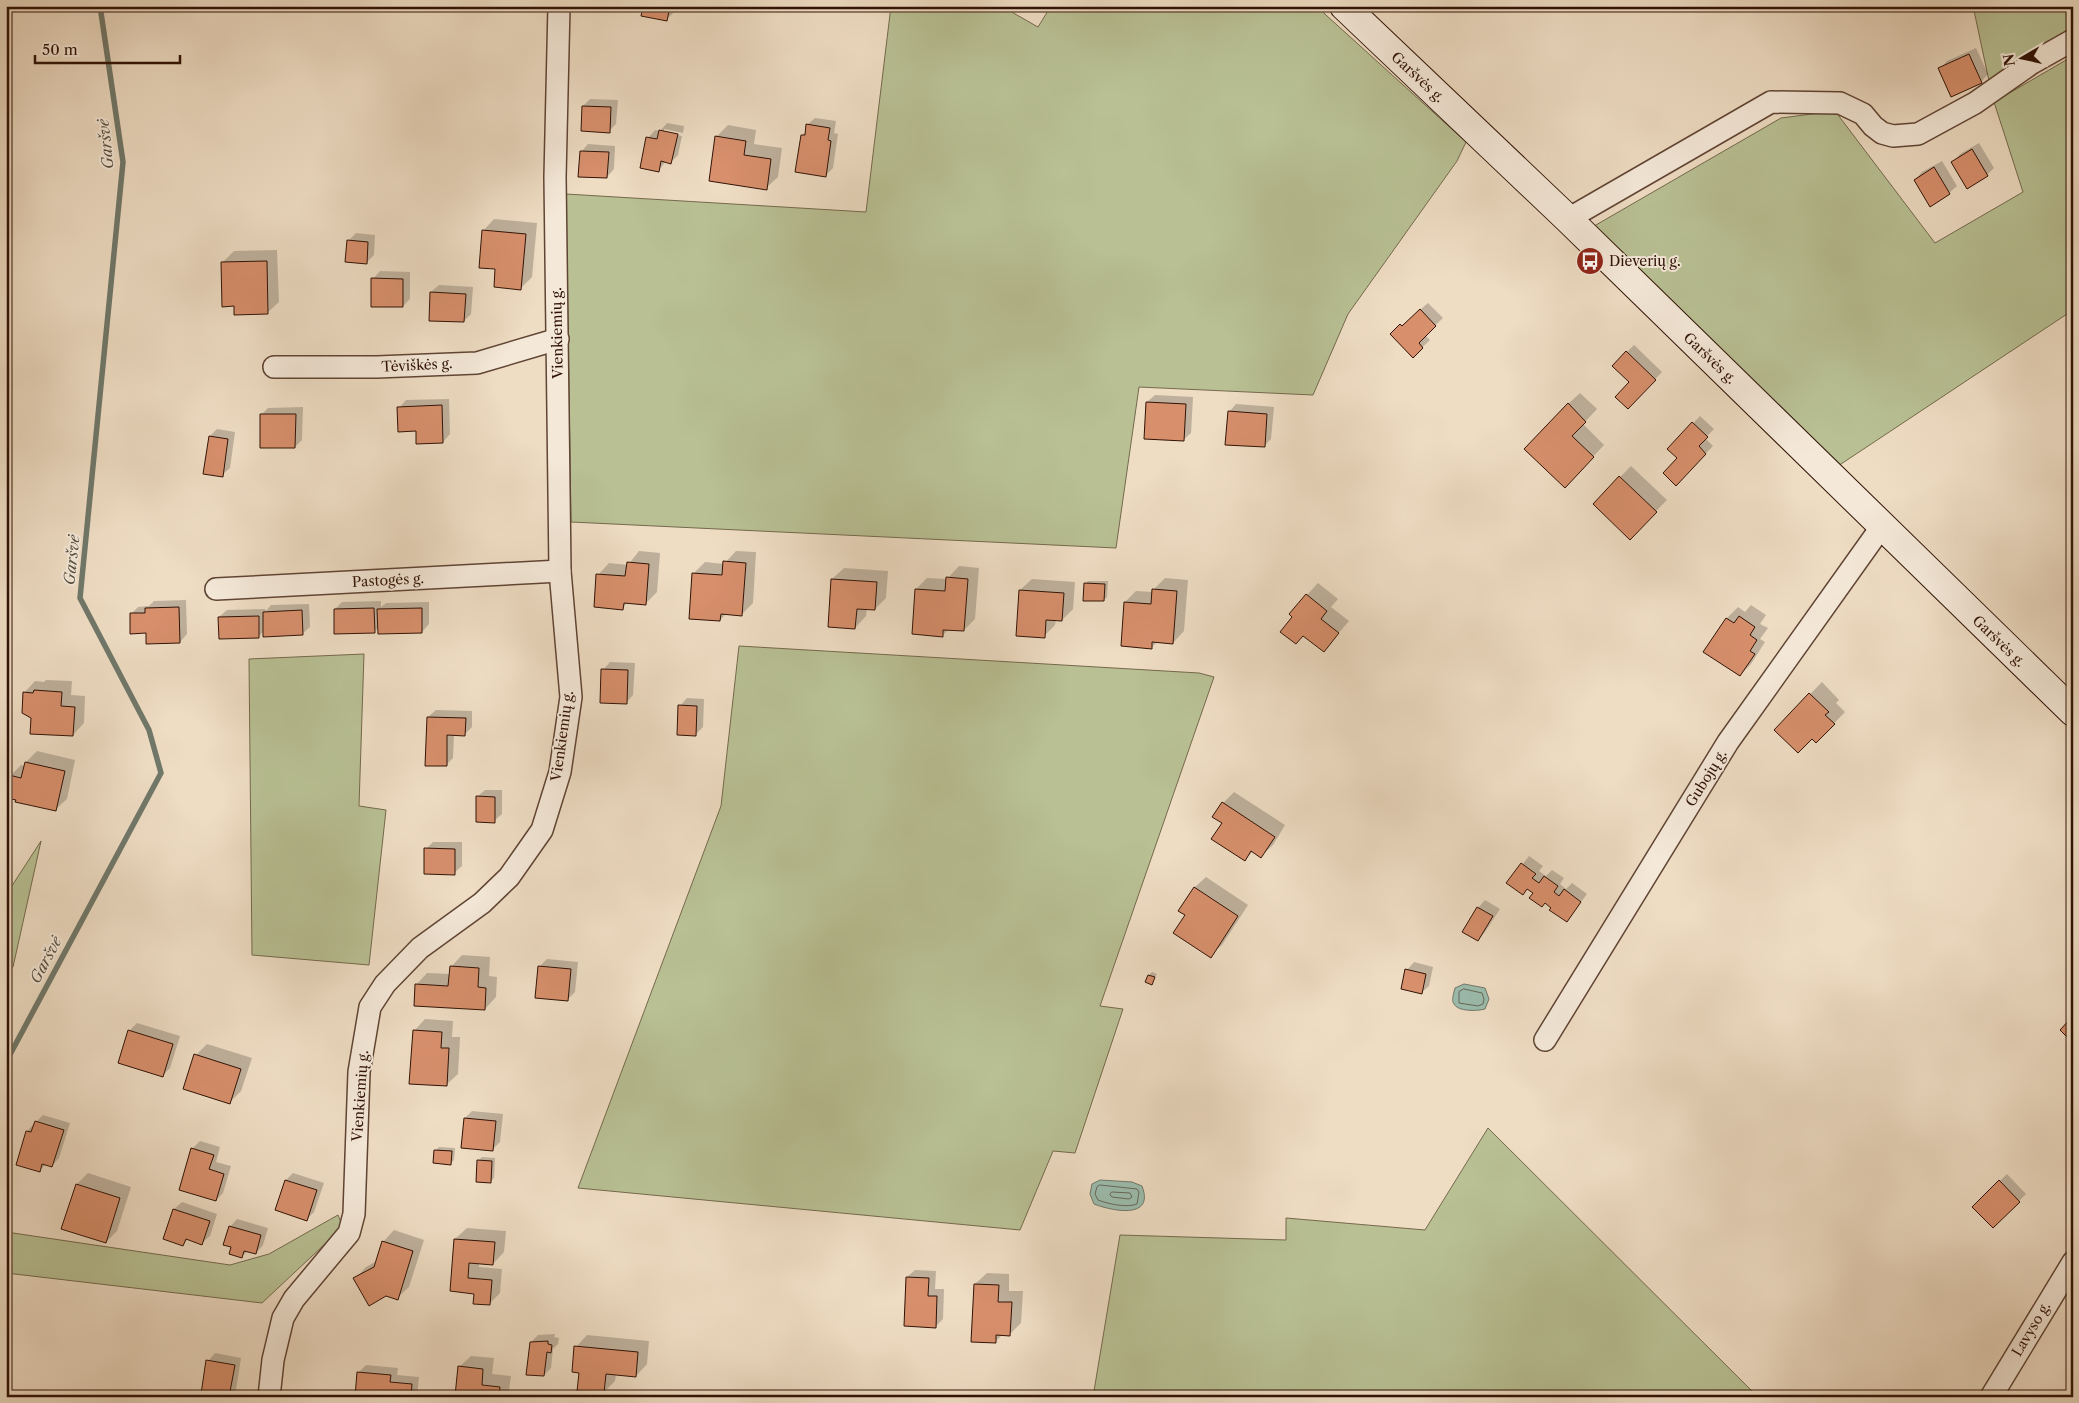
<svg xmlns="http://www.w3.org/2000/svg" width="2079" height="1403" font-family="'Libre Caslon Text',serif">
  <rect width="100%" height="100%" fill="#eedcc3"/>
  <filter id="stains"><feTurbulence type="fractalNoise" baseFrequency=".004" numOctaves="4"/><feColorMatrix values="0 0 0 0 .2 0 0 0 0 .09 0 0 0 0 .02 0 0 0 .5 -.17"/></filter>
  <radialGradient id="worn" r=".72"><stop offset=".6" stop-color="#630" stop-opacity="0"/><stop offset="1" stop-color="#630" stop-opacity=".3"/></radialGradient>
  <g fill="#b8c094" stroke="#74694c">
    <polygon points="891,6 1001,6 1038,27 1051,6 1316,6 1466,142 1457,161 1348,314 1313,395 1139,387 1116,548 571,522 566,194 866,212"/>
    <polygon points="1973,6 2073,6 2073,35 1989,81"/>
    <polygon points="2073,56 2073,310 1835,468 1589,229 1781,118 1835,111 1935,243 2023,192 1994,102"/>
    <polygon points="739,646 1199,673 1214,677 1100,1006 1123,1009 1075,1153 1053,1151 1020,1230 578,1188 721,806"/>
    <polygon points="364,654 359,806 386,810 369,965 252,955 249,659"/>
    <polygon points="41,841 13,967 6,973 6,895"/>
    <polygon points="1488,1128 1758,1397 1093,1397 1120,1235 1286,1240 1286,1218 1425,1230"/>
    <polygon points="338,1215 343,1227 262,1303 6,1273 6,1232 230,1265 269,1254"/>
  </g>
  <g fill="#9bbcad" stroke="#70786a">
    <path d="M1464 984 1485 988 1489 999 1485 1009C1478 1011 1458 1012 1454 1004 1451 1000 1454 993 1455 988Z"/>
    <path d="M1100 1180 1132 1182 1142 1186C1155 1220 1112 1211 1094 1204L1090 1194 1092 1184Z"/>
  </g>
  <g fill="#0003">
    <polygon points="644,6 675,6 674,12 667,19"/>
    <polygon points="1976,48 1988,74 1981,82 1940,69 1947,61"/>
    <polygon points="590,99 618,100 616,124 609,131 583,106"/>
    <polygon points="815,118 836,121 834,133 838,134 833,168 826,175 802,135 807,131 807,125"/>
    <polygon points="667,123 684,126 683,133 664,129 664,132 682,136 678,155 671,162 666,161 658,171 648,138 655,130 660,131"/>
    <polygon points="728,125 756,130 754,144 782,148 778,177 766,188 716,137"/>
    <polygon points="1979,143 1994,168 1987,175 1953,162 1960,154"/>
    <polygon points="588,144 615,146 614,169 607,177 581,152"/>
    <polygon points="1942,161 1957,186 1949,193 1915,180 1922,172"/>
    <polygon points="494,219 537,223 532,277 521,288 496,268 483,231"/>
    <polygon points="356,233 375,235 374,255 366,263 348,241"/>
    <polygon points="277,250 279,302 267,313 236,305 222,263 234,251"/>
    <polygon points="380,271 410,272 410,299 403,306 373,279"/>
    <polygon points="439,285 473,287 471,314 464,321 431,292"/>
    <polygon points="1428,303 1443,318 1425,335 1430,340 1413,356 1392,334"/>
    <polygon points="1634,345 1662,372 1628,408 1631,382 1613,366"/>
    <polygon points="1580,393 1597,409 1583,424 1604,445 1576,475 1568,404"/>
    <polygon points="1155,395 1193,397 1191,433 1183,440 1147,402"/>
    <polygon points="449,399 450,434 443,442 417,430 399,408 406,400"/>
    <polygon points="1236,404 1274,407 1271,439 1264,446 1229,412"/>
    <polygon points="303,407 302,440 295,447 261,415 268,408"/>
    <polygon points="1700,416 1714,429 1705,438 1713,446 1683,477 1679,458 1669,449"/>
    <polygon points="217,429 235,432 230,468 222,475 210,436"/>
    <polygon points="1631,466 1667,500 1630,538 1594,504"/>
    <polygon points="639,551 660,553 657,592 645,604 628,602 622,608 598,575 609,563 628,565"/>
    <polygon points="736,551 756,552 753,603 741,615 726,614 720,620 693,574 705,562 724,564"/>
    <polygon points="959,566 979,568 975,619 964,630 949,629 943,635 916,589 927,578 947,579"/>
    <polygon points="844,568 888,571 886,598 875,609 867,608 866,616 855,628 832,579"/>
    <polygon points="1165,578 1188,580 1184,631 1173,643 1157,642 1151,648 1125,602 1136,591 1153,592 1154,589"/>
    <polygon points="1032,579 1075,582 1073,609 1062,620 1056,619 1055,625 1044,636 1020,590"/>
    <polygon points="1088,581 1108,581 1107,597 1104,600 1085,584"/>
    <polygon points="1318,583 1338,599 1331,607 1349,621 1324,650 1294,617 1307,595"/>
    <polygon points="186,600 187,634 180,642 147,632 131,614 138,607 149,606 154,601"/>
    <polygon points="381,601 381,607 386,603 429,602 429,624 422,632 379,627 374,632 335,609 342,602"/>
    <polygon points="309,604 310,627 302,634 264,631 259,636 219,617 227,610 265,609 266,611 271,605"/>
    <polygon points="1751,605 1766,615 1760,624 1768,628 1760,639 1765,642 1751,664 1740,675 1727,618 1738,607 1745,612"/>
    <polygon points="6,662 9,663 6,673"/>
    <polygon points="610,662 635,663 633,695 626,703 603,670"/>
    <polygon points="46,680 72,681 71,695 85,696 84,723 73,735 24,693 35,681 44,682"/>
    <polygon points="1822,682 1839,700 1836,703 1845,712 1816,742 1812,737 1775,730"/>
    <polygon points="687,698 704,699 703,727 696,734 680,706"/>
    <polygon points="436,710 472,711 472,727 464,735 454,734 453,758 446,765 428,717"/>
    <polygon points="37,751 75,760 67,799 55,810 6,797 10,776 21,765 25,766 26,762"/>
    <polygon points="485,790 502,790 502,814 494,821 477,797"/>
    <polygon points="1234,792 1285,825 1273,845 1261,856 1253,851 1245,860 1224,823 1223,803"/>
    <polygon points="433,842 462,842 462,866 454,873 426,849"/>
    <polygon points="1529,856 1543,866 1539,871 1546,876 1552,870 1564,878 1560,884 1566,889 1572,883 1587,894 1567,921 1527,888 1508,883"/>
    <polygon points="1206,877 1248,905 1222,945 1210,956 1186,915 1194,888"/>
    <polygon points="1485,900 1500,909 1485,932 1478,940 1464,931 1478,908"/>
    <polygon points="462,955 490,957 489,976 497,977 496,997 485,1009 416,985 427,973 450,974 451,967"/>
    <polygon points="547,959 578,962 575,992 567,1000 540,966"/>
    <polygon points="1414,962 1433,967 1429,986 1421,993 1407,970"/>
    <polygon points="1152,972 1157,974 1151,984 1149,975"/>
    <polygon points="425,1019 453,1021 452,1037 460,1037 458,1074 446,1085 414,1031"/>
    <polygon points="137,1023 180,1036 170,1068 163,1075 120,1062 130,1030"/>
    <polygon points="207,1044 252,1058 241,1091 229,1103 196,1055"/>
    <polygon points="472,1111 503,1114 500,1142 493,1149 465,1118"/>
    <polygon points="43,1115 70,1123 59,1158 52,1166 46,1164 39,1171 17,1164 27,1131"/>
    <polygon points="200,1141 220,1147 216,1162 231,1166 223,1193 216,1200 192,1149"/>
    <polygon points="439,1147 455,1148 454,1160 451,1163 436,1150"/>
    <polygon points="482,1157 495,1158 494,1178 490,1182 478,1161"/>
    <polygon points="88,1173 131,1187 117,1231 106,1242 63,1228 77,1184"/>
    <polygon points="293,1173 324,1183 314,1212 307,1219 286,1180"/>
    <polygon points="2007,1174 2026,1194 1993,1227 1973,1207"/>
    <polygon points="182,1202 217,1214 210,1236 202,1243 188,1239 183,1244 165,1238 174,1209"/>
    <polygon points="237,1219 268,1228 263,1245 256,1253 248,1251 242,1256 232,1246 230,1227"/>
    <polygon points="467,1228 506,1231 504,1252 493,1264 479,1263 479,1267 502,1269 500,1293 489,1304 475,1292 451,1290 455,1239"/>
    <polygon points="394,1230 424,1240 409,1287 397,1298 355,1279 366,1267 377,1261 383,1242"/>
    <polygon points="915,1270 936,1271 935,1289 944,1289 943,1319 935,1327 907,1277"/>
    <polygon points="987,1273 1009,1274 1009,1291 1023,1291 1021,1323 1010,1334 1003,1334 995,1342 975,1284"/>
    <polygon points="555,1334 554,1337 559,1338 558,1344 553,1349 551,1368 544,1375 531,1342 538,1335"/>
    <polygon points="587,1335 649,1341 647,1364 636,1376 616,1374 615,1381 604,1392 581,1371 576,1347"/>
    <polygon points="215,1353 241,1358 236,1390 229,1397 202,1393 208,1361"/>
    <polygon points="471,1356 494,1358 492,1374 511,1376 508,1397 461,1397 459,1367"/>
    <polygon points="366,1365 398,1368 397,1375 419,1377 417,1397 356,1397 358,1373"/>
    <polygon points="166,1393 192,1397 162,1397"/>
  </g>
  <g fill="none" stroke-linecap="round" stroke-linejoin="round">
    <g stroke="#666759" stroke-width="1">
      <polygon points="1464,989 1482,993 1484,999 1483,1004 1478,1006 1459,1003 1459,992"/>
      <path d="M1100 1185 1137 1189 1139 1192 1137 1204C1127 1208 1108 1204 1098 1200L1095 1194 1097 1187Z"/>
      <polygon points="1112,1192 1130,1193 1132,1197 1129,1199 1112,1197 1110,1195"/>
    </g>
    <polyline stroke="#70786a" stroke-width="5.5" points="6,1062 161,773 149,730 80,598 123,162 100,6"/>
  </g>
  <g fill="#d78f6c" stroke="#301205">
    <polygon points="643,6 670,6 667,21 641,16"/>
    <polygon points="1969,54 1982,83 1951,97 1938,68"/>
    <polygon points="582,106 611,107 610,133 581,131"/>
    <polygon points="806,124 830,128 828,140 831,141 826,177 795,172 801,135 805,135"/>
    <polygon points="659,130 678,134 671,164 661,161 659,172 640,168 646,137 657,139"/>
    <polygon points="715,136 746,141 744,155 771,159 767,190 709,181"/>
    <polygon points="1972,149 1988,176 1967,189 1951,162"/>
    <polygon points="580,151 609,152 607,178 578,177"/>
    <polygon points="1934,167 1950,194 1930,207 1914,180"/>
    <polygon points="482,230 526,234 521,290 494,287 495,269 479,268"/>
    <polygon points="347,240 368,242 367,264 345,262"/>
    <polygon points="267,261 268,314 234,315 234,306 222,307 221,262"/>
    <polygon points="371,278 403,279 403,307 371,307"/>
    <polygon points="430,292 466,294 464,322 429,321"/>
    <polygon points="1420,309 1436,326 1419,343 1423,348 1413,358 1390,334 1400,324 1402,326"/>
    <polygon points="1626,351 1656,380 1628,409 1615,397 1629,382 1612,366"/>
    <polygon points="1146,402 1186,404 1184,441 1144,439"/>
    <polygon points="1568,403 1586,422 1572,436 1594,457 1565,488 1524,449"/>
    <polygon points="442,405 443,443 416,444 416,431 398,432 397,407"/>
    <polygon points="1228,411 1267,414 1265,447 1225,445"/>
    <polygon points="260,414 296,414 295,448 260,448"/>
    <polygon points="1692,422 1708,437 1699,446 1706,454 1676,486 1663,473 1677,458 1667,449"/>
    <polygon points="209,436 228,439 223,477 203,474"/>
    <polygon points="1619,476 1657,512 1630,540 1593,504"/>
    <polygon points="723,561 746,563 742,616 721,614 720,621 689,619 692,573 722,575"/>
    <polygon points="627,562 649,564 646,605 624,603 623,610 594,607 596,574 625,576"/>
    <polygon points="946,577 968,579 964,631 943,630 943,637 912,634 915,589 945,591"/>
    <polygon points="831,579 877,582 875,610 857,609 855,629 828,627"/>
    <polygon points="1084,583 1105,584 1104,601 1083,601"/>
    <polygon points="1152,589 1177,591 1173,644 1152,642 1152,649 1121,646 1124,602 1151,604"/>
    <polygon points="1019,590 1064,593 1062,621 1046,620 1045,638 1016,636"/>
    <polygon points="1306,594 1327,611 1321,619 1339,633 1324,652 1303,636 1296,644 1280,632 1292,617 1289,614"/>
    <polygon points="179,607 180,643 146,644 146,633 130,634 130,613 145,613 145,608"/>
    <polygon points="374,608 375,633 334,634 334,609"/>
    <polygon points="422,608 422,633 378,634 377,609"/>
    <polygon points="302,610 303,635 263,637 263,612"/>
    <polygon points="259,616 259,638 219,639 218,617"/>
    <polygon points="1739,616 1755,627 1750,635 1757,640 1750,651 1755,654 1740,676 1703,652 1726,618 1734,623"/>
    <polygon points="601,669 628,670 627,704 600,703"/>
    <polygon points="34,690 62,692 61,706 75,707 73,736 30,734 31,718 22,713 23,692 33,693"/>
    <polygon points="1809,693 1829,712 1825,715 1835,724 1816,743 1812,739 1798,753 1774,730"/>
    <polygon points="678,705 697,706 696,736 677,735"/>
    <polygon points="427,717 466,718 465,736 447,735 447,766 425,766"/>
    <polygon points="25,762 65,771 56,811 15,802 16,800 6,798 9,775 21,778"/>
    <polygon points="476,796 495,797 495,823 476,822"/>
    <polygon points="1222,802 1275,837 1261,858 1251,851 1245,861 1211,839 1222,823 1212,817"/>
    <polygon points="424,848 455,849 455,875 424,874"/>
    <polygon points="1521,863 1536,874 1532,878 1539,883 1544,876 1558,886 1554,892 1559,896 1564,889 1581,902 1567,922 1549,910 1551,908 1545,903 1542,907 1529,898 1533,893 1527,889 1523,895 1506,883"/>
    <polygon points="1194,887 1238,916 1211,958 1173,933 1185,915 1178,911"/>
    <polygon points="1477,907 1493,916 1478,941 1462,932"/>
    <polygon points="450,966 479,968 478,987 486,988 485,1010 414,1006 415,984 448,986"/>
    <polygon points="538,966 571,969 568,1001 535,998"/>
    <polygon points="1405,969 1426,974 1422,994 1401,989"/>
    <polygon points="1148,975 1155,977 1152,985 1145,982"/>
    <polygon points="2072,1017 2073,1039 2071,1041 2060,1030"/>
    <polygon points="128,1030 173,1044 163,1077 118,1063"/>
    <polygon points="413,1030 442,1032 441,1048 449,1048 447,1086 409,1084"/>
    <polygon points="194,1054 241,1069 230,1104 183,1089"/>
    <polygon points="464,1118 496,1121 493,1151 461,1148"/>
    <polygon points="35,1121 64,1130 52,1167 42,1164 40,1172 16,1165 26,1131 31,1132"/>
    <polygon points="191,1148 214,1155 209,1169 224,1174 216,1201 179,1190"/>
    <polygon points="434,1150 452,1151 451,1165 433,1163"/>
    <polygon points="477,1160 492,1161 491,1183 476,1182"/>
    <polygon points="285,1180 317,1190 307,1221 275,1210"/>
    <polygon points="1999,1180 2020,1202 1993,1228 1972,1207"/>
    <polygon points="76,1184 120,1198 106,1243 61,1229"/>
    <polygon points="173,1209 210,1221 202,1245 186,1239 183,1246 163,1239"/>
    <polygon points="229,1226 261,1235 256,1254 244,1251 242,1258 229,1254 231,1247 223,1245"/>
    <polygon points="454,1239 495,1242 493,1265 469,1263 468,1278 492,1280 490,1305 473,1304 474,1294 450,1291"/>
    <polygon points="382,1241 413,1251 398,1300 386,1296 369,1306 353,1278 374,1267"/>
    <polygon points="906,1277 929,1278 928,1296 937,1296 936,1328 904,1326"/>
    <polygon points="974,1284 999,1285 998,1302 1012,1302 1010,1336 996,1335 996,1343 971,1342"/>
    <polygon points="548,1341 548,1344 552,1345 551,1353 547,1352 544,1376 526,1375 530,1342"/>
    <polygon points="574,1346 638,1352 636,1377 606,1374 604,1393 577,1391 579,1373 572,1372"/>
    <polygon points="206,1360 235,1365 229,1397 201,1394"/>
    <polygon points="458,1366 483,1369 482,1385 500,1387 499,1397 455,1396"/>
    <polygon points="357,1372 391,1375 390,1382 412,1384 411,1397 355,1397"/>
  </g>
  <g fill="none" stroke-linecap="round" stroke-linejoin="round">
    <g stroke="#604434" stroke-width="24">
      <g id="street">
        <polyline points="1568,219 1771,102 1840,103 1863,114 1873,126 1882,133 1893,136 1918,134 1975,103 2032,63 2073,40"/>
        <polyline points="274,367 377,367 477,363 558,339"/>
        <polyline points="216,589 560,571"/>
        <polyline points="1545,1040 1728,742 1882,526"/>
        <polyline points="269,1397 273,1360 283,1318 294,1299 349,1233 354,1214 359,1072 370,1007 385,984 420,948 482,903 509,877 542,830 560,772 571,697 560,571 555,177 559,6"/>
        <polyline points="1991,1397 2073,1262"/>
      </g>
    </g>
    <g stroke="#301205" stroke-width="30">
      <polyline id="secondary" points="1344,6 1568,219 2073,712"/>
    </g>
    <use href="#street" stroke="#f4e8d8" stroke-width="21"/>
    <use href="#secondary" stroke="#f4e8d8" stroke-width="28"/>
  </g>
  <defs>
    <g id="bus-disc" transform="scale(1.4375)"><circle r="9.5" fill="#8f2418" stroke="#f4e8d8"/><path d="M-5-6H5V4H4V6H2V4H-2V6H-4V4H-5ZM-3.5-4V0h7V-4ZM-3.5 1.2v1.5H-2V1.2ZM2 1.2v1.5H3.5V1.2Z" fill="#fff"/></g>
  </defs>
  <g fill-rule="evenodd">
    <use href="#bus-disc" x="1590" y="261"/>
  </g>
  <g text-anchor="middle" stroke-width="4" stroke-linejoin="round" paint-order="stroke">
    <g font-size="14" fill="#301205" stroke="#f4e8d8">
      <text transform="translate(1418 77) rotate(43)" y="5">Garšvės g.</text>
      <text transform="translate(557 333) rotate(-91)" y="5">Vienkiemių g.</text>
      <text transform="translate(1710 358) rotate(44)" y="5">Garšvės g.</text>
      <text transform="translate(417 365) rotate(-3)" y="5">Tėviškės g.</text>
      <text transform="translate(388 580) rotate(-3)" y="5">Pastogės g.</text>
      <text transform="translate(1999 641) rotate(44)" y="5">Garšvės g.</text>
      <text transform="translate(562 736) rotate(-82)" y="5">Vienkiemių g.</text>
      <text transform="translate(1706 778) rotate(-58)" y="5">Gubojų g.</text>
      <text transform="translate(360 1096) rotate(-86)" y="5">Vienkiemių g.</text>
      <text transform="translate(2031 1329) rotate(-59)" y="5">Lavyso g.</text>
    </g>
    <g font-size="14" fill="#301205" stroke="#f4e8d8" text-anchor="start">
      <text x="1609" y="266">Dieverių g.</text>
    </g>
    <g font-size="15" font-style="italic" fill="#554e40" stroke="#f4e8d8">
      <text transform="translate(106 144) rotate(-96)" y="5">Garšvė</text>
      <text transform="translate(72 560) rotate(-84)" y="5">Garšvė</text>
      <text transform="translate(46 960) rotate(-62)" y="5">Garšvė</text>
    </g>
  </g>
  <rect width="2079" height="1403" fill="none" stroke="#eedcc3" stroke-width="25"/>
  <rect x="8" y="8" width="2064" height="1388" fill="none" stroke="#301205" stroke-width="2.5"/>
  <rect x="12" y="12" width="2054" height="1378" fill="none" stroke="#301205"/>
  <g transform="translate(2022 58) rotate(261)" stroke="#f4e8d8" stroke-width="4" paint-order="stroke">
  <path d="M0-4L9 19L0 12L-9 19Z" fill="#301205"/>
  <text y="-8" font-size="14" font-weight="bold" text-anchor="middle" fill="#301205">N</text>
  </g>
  <path d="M35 55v8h145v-8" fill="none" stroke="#301205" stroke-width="2.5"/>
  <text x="42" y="55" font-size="15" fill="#301205" stroke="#f4e8d8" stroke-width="4" paint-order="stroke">50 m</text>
  <rect width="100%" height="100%" filter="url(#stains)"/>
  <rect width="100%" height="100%" fill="url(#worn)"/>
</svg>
